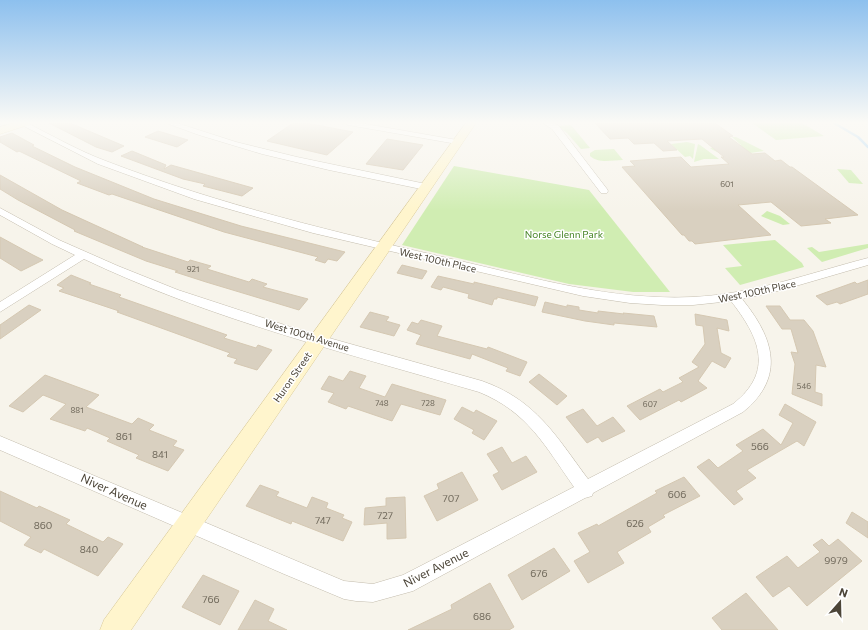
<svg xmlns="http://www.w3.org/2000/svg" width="868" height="630" font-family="Commissioner,sans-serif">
  <rect width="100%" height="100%" fill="#f7f4eb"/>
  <g fill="#d0edb2">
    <polygon points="752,123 802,123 824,136 776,140"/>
    <polygon points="571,125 590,148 581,149 567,133 557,126"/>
    <path d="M732 137H736L764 151C747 153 724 159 710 148L741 145Z"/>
    <polygon points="687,142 695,144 693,159 690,156 685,157 671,144"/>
    <polygon points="698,144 700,145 719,159 704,159 694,162"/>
    <path d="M614 149 623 160C612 160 599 164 590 156V153L595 150Z"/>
    <polygon points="454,166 589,190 670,292 633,292 569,284 402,245"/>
    <polygon points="837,169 851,170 863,184 849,183"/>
    <polygon points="767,211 780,216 790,224 783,225 761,216"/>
    <polygon points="775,240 802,263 804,267 740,285 725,268 742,266 723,245"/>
    <polygon points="868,244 868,248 822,262 807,248 812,247 819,252"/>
  </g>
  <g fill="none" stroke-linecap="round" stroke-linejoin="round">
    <polyline stroke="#a5d2f6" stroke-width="2.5" points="834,123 858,137 868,147"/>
  </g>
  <g fill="#d9d0c0" stroke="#d5c8b2">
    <polygon points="49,123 70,123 124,146 112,152 96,147"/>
    <polygon points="293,123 306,123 353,132 327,155 267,141"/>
    <polygon points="595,123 715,123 733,136 729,137 752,154 765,153 775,161 781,160 790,167 792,167 858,215 825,219 831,223 801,226 771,202 738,205 771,235 695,244 692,241 689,241 684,235 682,235 622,167 635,166 630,161 681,157 691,167 729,164 721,157 724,157 702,139 667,141 677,150 663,151 654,143 634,144 628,138 610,139"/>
    <polygon points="158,131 188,140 177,147 145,137"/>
    <polygon points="12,133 34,145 32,146 75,167 154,199 241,226 345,252 337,261 328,259 325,263 315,260 318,257 224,232 112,194 109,195 77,183 81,181 19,151 17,152 0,142 0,137"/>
    <polygon points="387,139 423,145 403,170 366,164"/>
    <polygon points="132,151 166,165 164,169 171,165 253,188 242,196 203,186 205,184 183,179 121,156"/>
    <polygon points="0,175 62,210 143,247 142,247 188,262 190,260 211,266 207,269 249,282 252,279 267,284 263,287 308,299 299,310 206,282 175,272 178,271 146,261 74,231 75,230 18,200 0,189"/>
    <polygon points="0,237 33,255 43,260 21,271 0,258"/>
    <polygon points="402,265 427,271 422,279 397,273"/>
    <polygon points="71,275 91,283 89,284 121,295 119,297 227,335 224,338 256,348 258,345 272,350 257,370 234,363 237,359 227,356 230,353 117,312 119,311 59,291 64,288 57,285"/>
    <polygon points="438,276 474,284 474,282 538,297 535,306 497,297 497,299 494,299 492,305 468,298 469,294 443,287 441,290 431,287"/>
    <polygon points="868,280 868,294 840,304 837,302 827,305 816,296 855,282 857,284"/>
    <polygon points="545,302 567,307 567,305 579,307 579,310 598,313 598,311 624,314 623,313 654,316 657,327 614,323 614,325 585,321 542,312"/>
    <polygon points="29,305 41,310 0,339 0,325"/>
    <polygon points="766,306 780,306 790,320 804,320 813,331 826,367 816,365 815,392 822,394 822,406 792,394 795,364 791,352 798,353 791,329 782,329"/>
    <polygon points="370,312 389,317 386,321 400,325 394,336 360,327"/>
    <polygon points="695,314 727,320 729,331 717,328 721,353 731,358 725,368 712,361 698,381 707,388 681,402 679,400 640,420 627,406 660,389 663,392 683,382 679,378 699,367 692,362 705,344 703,326 696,325"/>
    <polygon points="421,320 442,326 437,336 487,349 488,347 527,362 520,376 506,371 508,368 472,354 470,359 416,344 421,335 407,330 412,322 418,324"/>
    <polygon points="350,371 366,376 359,388 385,397 392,384 446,400 440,415 401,404 392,421 348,406 346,409 328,402 334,393 321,389 329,376 343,381"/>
    <polygon points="539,374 567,396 557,405 529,382"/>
    <polygon points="45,375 99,395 86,407 132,424 138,418 154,425 149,430 177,441 173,446 184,450 168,471 136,458 139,455 107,441 110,438 87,428 85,431 50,419 66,404 43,395 23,412 9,406"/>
    <polygon points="785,404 816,422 804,446 797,441 747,470 756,478 736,491 743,499 734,505 697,467 709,459 718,468 743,451 736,445 763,429 781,445 793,423 779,415"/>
    <polygon points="462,407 474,413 476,410 497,421 484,440 472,433 474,430 454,419"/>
    <polygon points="583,409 597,426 613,417 625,431 602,442 598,437 587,443 566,417"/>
    <polygon points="502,447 512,463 526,456 537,472 502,490 493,475 499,472 487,454"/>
    <polygon points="462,472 478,500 437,521 424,496 439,489 437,484"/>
    <polygon points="684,477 700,496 663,515 665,517 648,527 651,532 617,552 624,563 588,583 574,561 590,552 578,533 597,524 598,526 657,493 655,491"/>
    <polygon points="260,485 279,492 276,496 307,508 312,497 328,503 326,508 344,515 342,518 352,522 343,541 292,521 291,524 246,506"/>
    <polygon points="0,491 37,508 39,506 70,520 66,524 103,542 108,537 123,544 98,576 44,549 41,553 24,545 31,537 0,521"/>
    <polygon points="405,497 406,538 387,539 387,523 364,525 365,508 386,506 386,498"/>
    <polygon points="852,512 868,522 868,538 846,523"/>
    <polygon points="822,539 829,546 838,539 862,561 807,606 789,586 773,597 756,577 787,556 798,568 820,552 813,545"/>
    <polygon points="554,548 570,571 522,600 508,575"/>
    <polygon points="203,575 239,591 220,625 182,607"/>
    <polygon points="490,583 514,627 509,630 408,630 452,609 451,605"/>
    <polygon points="746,593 778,630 722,630 712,618"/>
    <polygon points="255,600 274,609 268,621 287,630 238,630"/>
  </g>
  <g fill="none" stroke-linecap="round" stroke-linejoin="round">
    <g stroke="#c3bcad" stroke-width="1">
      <g id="street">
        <path d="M18 123H27C53 136 79 151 106 161 220 205 338 233 456 260 534 278 613 301 693 297 754 294 810 273 868 258V265L782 290 742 299C774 338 786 377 743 412L593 493 592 496 585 498 413 591 373 602 356 601 344 599 284 574 0 450V436L344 581 373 584 403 575 574 487C545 446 528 412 479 392 346 353 210 319 84 259L0 312V302L75 255 52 244 0 215V208L59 240 118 266 178 290 297 329 482 381C536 400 556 436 588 479L733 404C775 371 759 337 731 301L693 305H662L630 303 583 296 313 233 194 199 98 164Z"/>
        <polygon points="166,123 177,123 236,142 297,157 426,184 430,187 426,190 329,170 262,154 199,135"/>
        <polygon points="344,123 360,123 457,140 461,142 457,144 348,125"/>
        <polygon points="543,123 552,123 558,125 607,189 608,191 607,193 601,193 552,129"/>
      </g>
    </g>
    <g stroke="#daca98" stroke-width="1">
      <g id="secondary">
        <polygon points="14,123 29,123 28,125 0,134 0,127"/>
        <polygon points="466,123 476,123 131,630 100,630 104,620"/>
      </g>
    </g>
    <use href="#street" fill="#fff" fill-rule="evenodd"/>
    <use href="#secondary" fill="#fff5cd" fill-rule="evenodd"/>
  </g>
  <linearGradient id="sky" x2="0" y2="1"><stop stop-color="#8dc0ee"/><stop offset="0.58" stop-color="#fbfaf6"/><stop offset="1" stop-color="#fbfaf6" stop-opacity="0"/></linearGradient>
  <rect width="868" height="211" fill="url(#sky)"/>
  <g text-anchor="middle" stroke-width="3" stroke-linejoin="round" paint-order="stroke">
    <g font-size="8" fill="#6f685a">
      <text x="727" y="187">601</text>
      <text x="193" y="272">921</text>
      <text x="804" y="389">546</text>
      <text x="382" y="406">748</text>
      <text x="428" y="406">728</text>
      <text x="650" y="407">607</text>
      <text x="77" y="413">881</text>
    </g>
    <g font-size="10" fill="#468425" stroke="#fff">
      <text x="564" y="238">Norse Glenn Park</text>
    </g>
    <g font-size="10" fill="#4c4538" stroke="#fff">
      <text transform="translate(438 260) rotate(13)" y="4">West 100th Place</text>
      <text transform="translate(757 291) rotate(-12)" y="4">West 100th Place</text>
      <text transform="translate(307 335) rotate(17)" y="4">West 100th Avenue</text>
      <text transform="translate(292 377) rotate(-55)" y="4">Huron Street</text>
    </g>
    <g font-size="10" fill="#6f685a">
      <text x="124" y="440">861</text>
      <text x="760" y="450">566</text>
      <text x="160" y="458">841</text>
      <text x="677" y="498">606</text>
      <text x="451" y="502">707</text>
      <text x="385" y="519">727</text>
      <text x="323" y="524">747</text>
      <text x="635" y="527">626</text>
      <text x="43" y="529">860</text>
      <text x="89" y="553">840</text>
      <text x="836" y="564">9979</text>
      <text x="539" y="577">676</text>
      <text x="211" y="603">766</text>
      <text x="482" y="620">686</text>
    </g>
    <g font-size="12" fill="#4c4538" stroke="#fff">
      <text transform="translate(114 492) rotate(24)" y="4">Niver Avenue</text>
      <text transform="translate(436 568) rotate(-27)" y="4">Niver Avenue</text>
    </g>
  </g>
  <g transform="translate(840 602) rotate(20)" stroke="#ffffff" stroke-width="3" paint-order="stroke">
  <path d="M0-3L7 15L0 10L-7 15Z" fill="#4c4538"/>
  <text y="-6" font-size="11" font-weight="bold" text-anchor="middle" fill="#4c4538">N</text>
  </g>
</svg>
